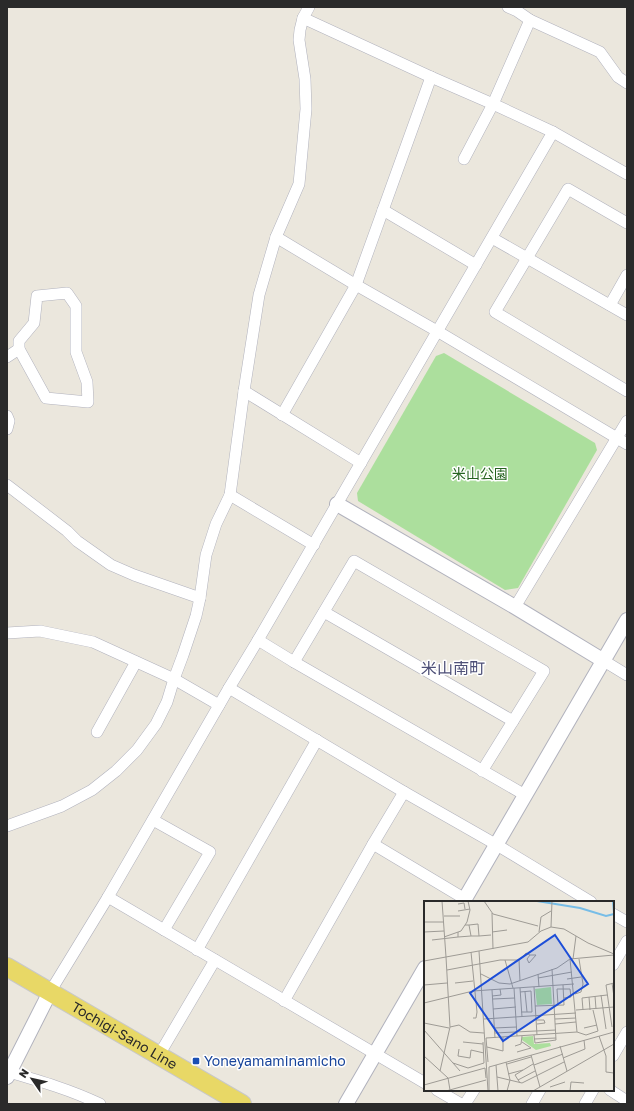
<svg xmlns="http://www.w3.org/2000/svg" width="634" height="1111" font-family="'Golos Text','Noto Sans JP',sans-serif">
  <rect width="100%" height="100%" fill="#ebe7dd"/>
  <polygon fill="#acdf9d" points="444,353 595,443 597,450 518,588 505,590 358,501 357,493 436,356"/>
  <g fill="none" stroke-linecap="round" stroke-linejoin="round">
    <g stroke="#b1b2bd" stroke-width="12">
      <g id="minor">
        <polyline points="508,7 517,11 530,20 600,52 618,77 627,83"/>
        <polyline points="303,18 431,77 493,104 553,132 627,174"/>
        <polyline points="464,159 493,104 530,20"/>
        <polyline points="383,210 476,265"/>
        <polyline points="627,223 568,189 495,312 627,391"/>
        <polyline points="276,237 356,285 437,331 627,444"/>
        <polyline points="492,238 627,315"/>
        <polygon points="67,293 76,306 76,352 87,382 88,402 46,398 19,349 19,341 34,323 37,296"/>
        <polyline points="610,305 627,275"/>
        <polyline points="7,357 19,349"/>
        <polyline points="244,391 361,463"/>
        <polyline points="282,415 356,285 431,77"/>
        <polyline points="7,416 9,421 7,429"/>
        <polyline points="7,485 67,531 77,541 111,565 134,575 200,598"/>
        <polyline points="230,495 314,545"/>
        <polyline points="515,607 627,421"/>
        <polyline points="324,612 513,721"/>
        <polyline points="7,633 40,631 93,642 174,679 219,705"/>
        <polyline points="258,640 294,662 525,795"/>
        <polyline points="604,661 627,675"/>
        <polyline points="294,662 354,561 544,671 482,771"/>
        <polyline points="229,688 404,792 497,845 591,902"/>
        <polyline points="97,732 136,662"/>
        <polyline points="153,820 210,852 164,930"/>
        <polyline points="7,826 62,806 92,790 116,771 137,750 156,724 167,702 174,679 183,655 196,616 200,598 206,555 216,524 230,495 244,391 259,295 276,237 299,184 306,109 305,79 299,40 300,30 303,18 309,7"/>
        <polyline points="373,844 465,899"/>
        <polyline points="108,897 425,1083"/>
        <polyline points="613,914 627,922"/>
        <polyline points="197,950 317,740"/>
        <polyline points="613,965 627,941"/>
        <polyline points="50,992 108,897 229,688 258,640 553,132"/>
        <polyline points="284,1001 373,844 404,792"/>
        <polyline points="159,1055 215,960"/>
        <polyline points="613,1056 627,1032"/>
        <path d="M7 1070 9 1072C40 1081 71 1090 100 1104"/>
        <polyline points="437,1090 461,1104"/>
        <polyline points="610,1090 627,1101"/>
        <polyline points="465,1104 474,1090"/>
        <polyline points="532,1104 540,1090"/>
        <polyline points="585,1104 593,1090"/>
      </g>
    </g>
    <g stroke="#b1b2bd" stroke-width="16">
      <g id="tertiary">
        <polyline points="337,504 515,607 604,661"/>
        <polyline points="463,902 627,620"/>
        <polyline points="7,1077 50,992"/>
        <polyline points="346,1104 425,968"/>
      </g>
    </g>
    <g stroke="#c8c8c8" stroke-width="20">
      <g id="primary">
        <path id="s1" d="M7 967 242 1104"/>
      </g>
    </g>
    <use href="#minor" stroke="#fff" stroke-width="11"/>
    <use href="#tertiary" stroke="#fff" stroke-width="14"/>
    <use href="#primary" stroke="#e8d866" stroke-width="18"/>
  </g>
  <rect fill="#1a4fb4" stroke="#fff" stroke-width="1.5" x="192" y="1057" width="8" height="8" rx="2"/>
  <g text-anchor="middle" stroke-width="3" stroke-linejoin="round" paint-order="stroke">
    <g font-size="14" fill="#25631f" stroke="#fff">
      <text x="480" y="479">米山公園</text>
    </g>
    <g font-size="14" fill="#2a2a2a" stroke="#fff">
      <text dy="5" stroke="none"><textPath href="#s1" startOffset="136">Tochigi-Sano Line</textPath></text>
    </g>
    <g font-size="14" fill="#164399" stroke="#fff" text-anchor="start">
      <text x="204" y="1066">Yoneyamaminamicho</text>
    </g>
    <g font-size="16" fill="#4e5078" stroke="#fff">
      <text x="453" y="674">米山南町</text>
    </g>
  </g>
  <g transform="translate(424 901)">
    <rect width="190" height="190" fill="#ebe7dd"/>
    <path d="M127 86 128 103 113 104 111 88ZM109 135 110 143 126 142 127 145 112 149 98 139V136Z" fill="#acdf9d"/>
    <path fill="none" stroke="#77bde7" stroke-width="2" d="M113 0 156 7 182 15 190 13M189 0 190 12"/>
    <path fill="none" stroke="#9e9b95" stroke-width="1" d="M18 0 22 56M60 0 69 13 114 25M34 3 40 2 41 8M34 10 46 8M68 12 69 48M20 15H36M0 21H19M45 24 54 23 55 35H47M127 26 140 28 164 42 190 53M0 31 20 30M68 31 83 29M115 31 117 16 127 10M55 35 67 34M20 36 37 30 43 21 46 9 44 0M34 36 47 35 45 24H41M8 39 34 36V31M55 50 64 190M47 51 53 111 52 117H49M97 58 102 52 106 54 103 58 105 62 112 54H106M146 58 153 131M149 58 152 35M81 59 89 87M0 60 104 41 117 30 127 26 128 0M23 69 76 59H95L96 80M57 73 75 82 86 83 133 67 146 58 190 54M114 73 115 86M114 77 148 71M143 78 157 76M31 82 49 80M188 82 190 96M0 84 23 82M110 86 113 134M90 87 93 135M96 87 98 116M68 89 71 137M96 91 107 90 108 111H97M101 91 103 111M151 93 157 91 159 83 155 58M177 94 182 128M68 95 77 94 76 88M171 95 172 108M165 96 166 109M69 98 91 97M0 102 49 90 150 83M134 104 133 88H146L147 96 140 97M111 105 140 104 139 84M69 108 92 106M152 109 190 106M159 109 158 97 183 94M60 118 152 112M131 118 152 117M112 119H120L121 122 113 123M0 122 25 127M131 123 152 121M26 126 35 124 46 131 60 132M188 126 182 84 190 82M70 127 93 126M160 127 173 124M0 129 36 170M71 132 132 129M110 134 111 142 132 139 128 68M175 135 182 155V171L190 172M62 137 153 131 162 134 174 130 169 109M62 137 64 161M110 138 132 137M39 141 59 143M91 145 97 143 98 135M136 145 143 170M63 146 79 150V136M35 148 34 155 46 157 47 149 60 152M93 151 107 147 98 141M107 154 116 186M0 155 24 177 26 189M139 157 161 148 160 139M82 161 86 179 83 190M29 162 44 167 60 162 59 141M83 163 107 156M72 164 74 190M110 164 139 153M16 170 26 126 22 56M84 173 99 169M73 176 98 182 140 161M94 179 111 170M96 182 91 174 109 163M0 184 61 167 62 177M126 186 141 181M22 190 62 179M65 190V166L190 131M109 190 190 143M146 190 147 181 160 182"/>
    <path fill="#1d4ed8" fill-opacity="0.15" stroke="#1d4ed8" stroke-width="2" d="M131 34 164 83 79 140 46 92Z"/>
    <rect width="190" height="190" fill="none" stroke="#2a2a2a" stroke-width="2"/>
  </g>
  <rect width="634" height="1111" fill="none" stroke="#2a2a2a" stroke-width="16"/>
  <g transform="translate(32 1079) rotate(304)" stroke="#ffffff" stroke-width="3" paint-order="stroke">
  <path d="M0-3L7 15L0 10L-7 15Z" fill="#2a2a2a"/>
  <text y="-6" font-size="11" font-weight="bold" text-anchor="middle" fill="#2a2a2a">N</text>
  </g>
</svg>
